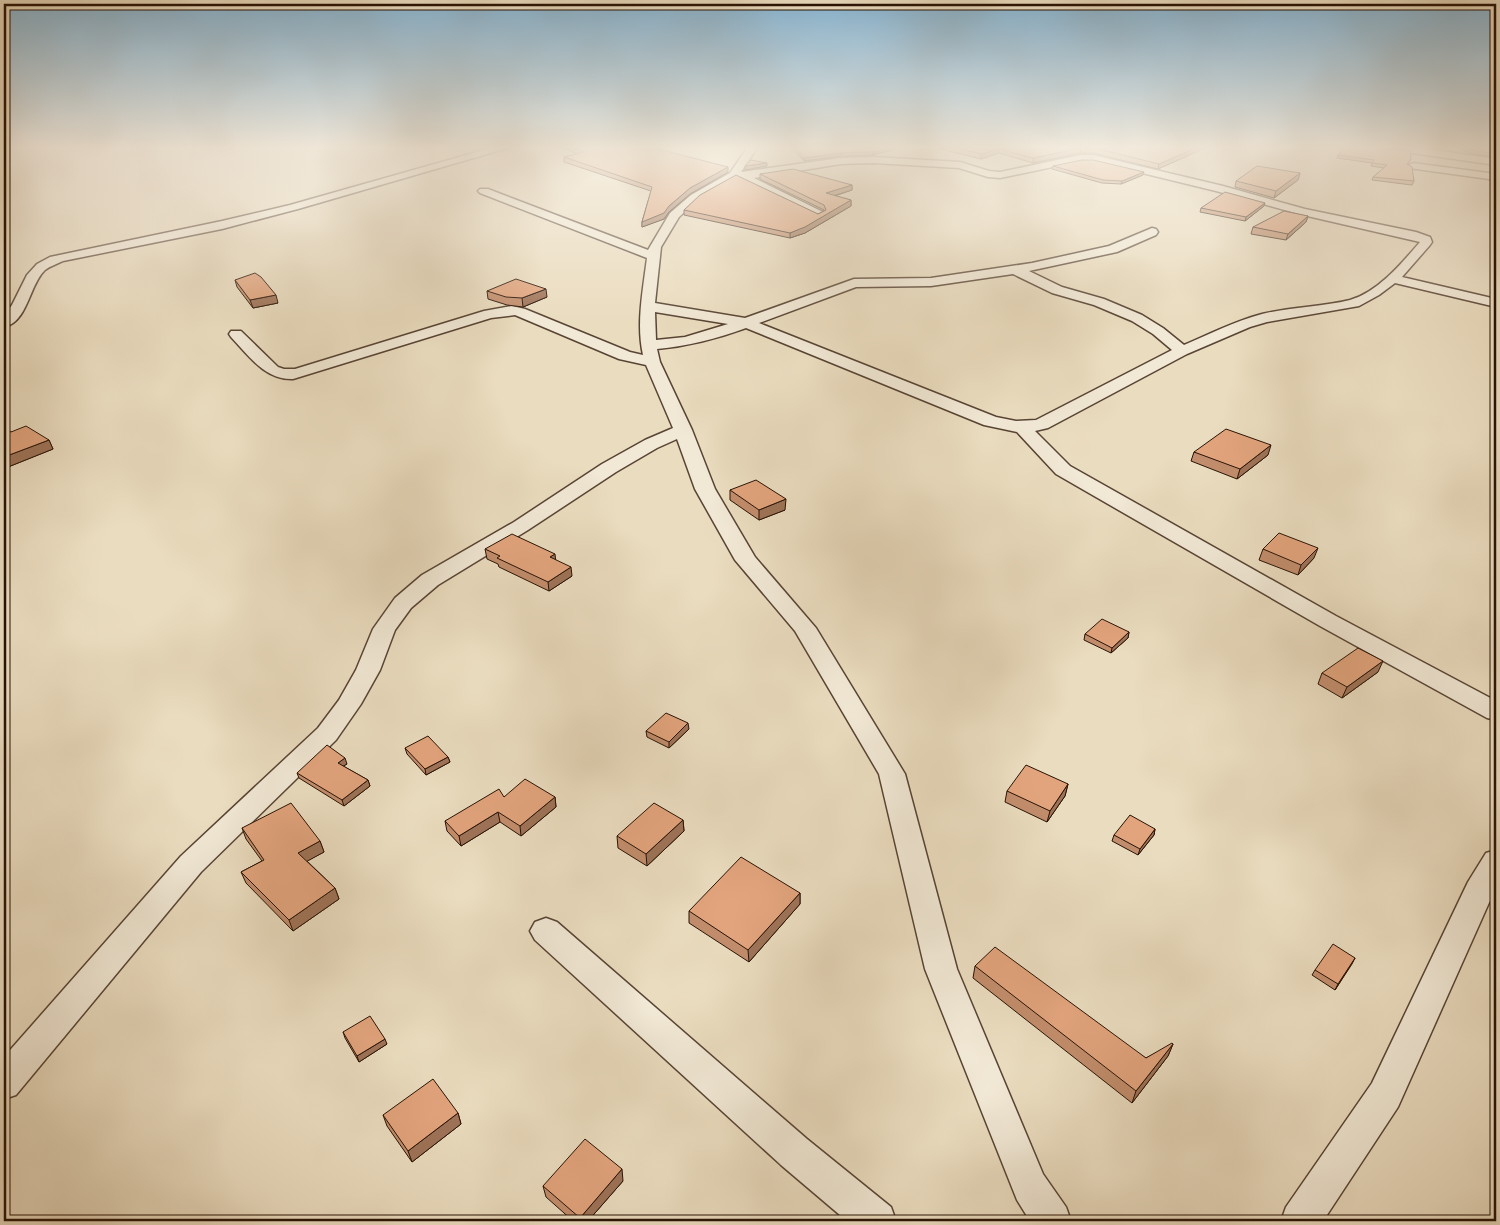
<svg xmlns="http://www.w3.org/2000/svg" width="1500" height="1225" font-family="'Old Standard TT',serif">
  <rect width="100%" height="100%" fill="#eadcbf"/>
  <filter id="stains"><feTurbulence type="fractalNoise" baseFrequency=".004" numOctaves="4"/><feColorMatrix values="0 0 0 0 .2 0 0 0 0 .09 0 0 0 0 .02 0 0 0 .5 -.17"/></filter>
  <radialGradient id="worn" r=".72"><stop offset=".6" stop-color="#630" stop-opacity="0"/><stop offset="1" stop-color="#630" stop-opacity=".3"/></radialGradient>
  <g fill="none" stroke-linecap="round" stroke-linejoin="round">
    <g stroke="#584434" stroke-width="3">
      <g id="street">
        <path d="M491 148H508L298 209 222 229 63 261C57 264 50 266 45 270 29 285 28 322 4 327V316L12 305 27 275 37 264 50 257 222 221 290 205Z"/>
        <path d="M747 148H757L741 172 841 158 874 157 960 162 989 171 1000 172 1081 155H1093L1223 186 1305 209 1416 232 1430 237 1432 242 1430 245 1402 277 1496 299V307L1395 283 1379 295 1359 306 1267 322 1250 327 1187 354 1048 428 1035 431 1070 466 1336 616 1496 701V720L1487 718 1320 626 1056 474 1017 432 984 425 746 328C716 339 688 346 657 349L660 362 692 430 715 489 755 557 816 628 905 774 957 969 1043 1174 1066 1207 1071 1221H1030L1017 1200 925 969 879 774 795 631 735 560 695 489 677 439 657 448 616 472 528 530 438 585 411 608 395 630 380 670 361 704 336 740 201 872 16 1095 4 1099V1057L181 856 318 728 339 700 356 670 373 629 395 598 422 575 514 522 602 464 645 440 673 428 646 365 619 359 515 315 491 318 293 379C265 380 249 356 231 337L229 334 231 331H241L278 367 284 369H295L484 311 512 306 525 309 630 352 643 355C636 324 643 290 647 258L480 193 478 191 480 189H488L648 250 670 213 691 195 730 173ZM1081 161H1093L1216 191 1303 215 1420 242C1402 263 1378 292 1350 300 1321 307 1291 307 1262 314 1235 321 1210 334 1184 345L1163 328 1142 315 1104 299 1062 287 1029 271 1117 252 1156 235 1158 232 1156 229 1152 228 1109 246 1032 263 931 278 854 279 745 318 655 303 661 247 679 217 699 199 736 178 819 218 825 214 823 212 754 178 841 164 874 163 959 168 988 177 1000 178ZM1013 274 1052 293 1094 305 1132 321 1153 334 1172 350 1036 420 1016 421 996 417 759 323 856 287 931 286ZM655 312 728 324 685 337 656 340Z"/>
        <polygon points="1393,148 1421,148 1496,159 1496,165 1398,151"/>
        <polygon points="1413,163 1496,174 1496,180 1409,168 1408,166"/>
        <polygon points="1496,850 1496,887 1398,1107 1323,1221 1281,1221 1286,1207 1372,1083 1468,882 1486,853"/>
        <polygon points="546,918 557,922 807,1139 891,1207 896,1221 847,1221 781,1165 535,940 530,931 535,922"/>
      </g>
    </g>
    <use href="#street" fill="#f1e8d5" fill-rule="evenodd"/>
  </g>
  <g fill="#c28d6c" stroke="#281205">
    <polygon points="564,148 654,148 728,172 690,194 669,212 664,219 642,227 642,222 651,191 564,162 564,157 577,154"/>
    <polygon points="792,148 896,148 893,150 872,155 841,156 804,161"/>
    <polygon points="937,148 1205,148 1158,169 1093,153 1081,153 1033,163 999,153 981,159"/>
    <polygon points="1459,148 1496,148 1496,157 1469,153"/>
    <polygon points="1338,155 1411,159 1408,164 1414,181 1412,185 1372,180 1373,177 1384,168 1371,166 1372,163 1337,158"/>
    <polygon points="1053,166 1143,175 1121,184 1102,183 1052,169"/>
    <polygon points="1300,173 1298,180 1274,198 1235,187 1236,181"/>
    <polygon points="760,174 852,185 852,190 835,196 851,200 851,206 805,233 790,238 684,215 684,210 818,214 824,211 824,210 760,179"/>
    <polygon points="1264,206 1245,221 1200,212 1201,208"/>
    <polygon points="1308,216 1306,222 1286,240 1251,234 1253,227"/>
    <polygon points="235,280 278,303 253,308 237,287"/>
    <polygon points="487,291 547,297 523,307 507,305 488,299"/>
    <polygon points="4,429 11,432 49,440 53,449 8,467 4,464"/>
    <polygon points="1194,452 1268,455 1237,479 1191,461"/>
    <polygon points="730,490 785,510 759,520 730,500"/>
    <polygon points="485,549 572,576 549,591 499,567 498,564 487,559"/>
    <polygon points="1263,549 1314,558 1298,575 1259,560"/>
    <polygon points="1129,632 1128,638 1111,653 1084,640 1085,634"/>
    <polygon points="1378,672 1342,698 1318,684 1322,673"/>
    <polygon points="689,729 669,748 647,737 646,731"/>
    <polygon points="405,748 448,757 450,762 426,775 407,754"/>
    <polygon points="347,764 343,766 368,780 370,786 344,806 299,778 297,773"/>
    <polygon points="1068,784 1065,796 1047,822 1005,802 1007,791"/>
    <polygon points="504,797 555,797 556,807 521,836 500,822 461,846 447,831 445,821"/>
    <polygon points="683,820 684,831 647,866 618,848 617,836"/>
    <polygon points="242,828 320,841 324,852 307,861 335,888 339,899 293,931 246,883 241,872 262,861 246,839"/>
    <polygon points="1155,829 1154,835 1138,855 1112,841 1114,835"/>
    <polygon points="800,893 800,904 749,962 689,923 689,911"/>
    <polygon points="1355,958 1335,990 1312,975 1315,970"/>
    <polygon points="975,966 1146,1058 1173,1044 1168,1056 1132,1103 973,978"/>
    <polygon points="343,1032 387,1044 359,1062 345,1038"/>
    <polygon points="458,1113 461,1124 412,1162 387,1126 383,1115"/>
    <polygon points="623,1181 588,1221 573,1221 546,1197 543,1186"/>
  </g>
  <g fill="#9e7358" stroke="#281205">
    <polygon points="889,148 896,148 893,150 872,155 873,152"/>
    <polygon points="1081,148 1081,153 1033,163 1033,158"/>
    <polygon points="1196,148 1205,148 1158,169 1159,164"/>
    <polygon points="999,149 999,153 981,159 981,154"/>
    <polygon points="841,153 841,156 804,161 804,158"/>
    <polygon points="767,163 767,166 745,170 745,166"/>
    <polygon points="728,167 728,172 690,194 669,212 664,219 642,227 642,222 669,206 690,188"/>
    <polygon points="1144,172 1143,175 1121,184 1122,181"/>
    <polygon points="1300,173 1298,180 1274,198 1276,191"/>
    <polygon points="852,185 852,190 826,198 826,193"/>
    <polygon points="851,200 851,206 805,233 790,238 790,233"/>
    <polygon points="1265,203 1264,206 1245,221 1246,217"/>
    <polygon points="1308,216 1306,222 1286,240 1288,234"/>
    <polygon points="546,289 547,297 523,307 522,298"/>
    <polygon points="276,295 278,303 253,308 250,300"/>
    <polygon points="49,440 53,449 8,467 4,457"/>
    <polygon points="1271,445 1268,455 1237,479 1240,469"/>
    <polygon points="786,499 785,510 759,520 759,510"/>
    <polygon points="1318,548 1314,558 1298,575 1301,565"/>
    <polygon points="555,554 556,563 550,557"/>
    <polygon points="571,567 572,576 549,591 548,582"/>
    <polygon points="1129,632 1128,638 1111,653 1112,648"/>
    <polygon points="1383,661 1378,672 1342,698 1347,687"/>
    <polygon points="688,723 689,729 669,748 669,742"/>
    <polygon points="448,757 450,762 426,775 425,769"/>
    <polygon points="345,758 347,764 340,768 338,763"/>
    <polygon points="368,780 370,786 344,806 342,800"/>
    <polygon points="1068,784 1065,796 1047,822 1050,811"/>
    <polygon points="555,797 556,807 521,836 520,826"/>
    <polygon points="498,812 500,822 461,846 459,836"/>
    <polygon points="683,820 684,831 647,866 646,854"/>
    <polygon points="1155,829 1154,835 1138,855 1140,849"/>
    <polygon points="320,841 324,852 302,864 298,853"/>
    <polygon points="335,888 339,899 293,931 289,920"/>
    <polygon points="800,893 800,904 749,962 748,950"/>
    <polygon points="1355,958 1352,964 1335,990 1338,984"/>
    <polygon points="385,1039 387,1044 359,1062 357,1056"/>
    <polygon points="1173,1044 1168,1056 1132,1103 1136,1091"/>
    <polygon points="458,1113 461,1124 412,1162 408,1151"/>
    <polygon points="622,1169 623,1181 588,1221 580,1221 580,1218"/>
  </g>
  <g fill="#e2a47d" stroke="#281205">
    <polygon points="574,148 654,148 728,167 690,188 669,206 664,213 642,222 652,187 564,157 584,152"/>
    <polygon points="795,148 889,148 873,152 841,153 804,158"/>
    <polygon points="957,148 1196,148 1159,164 1094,148 1081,148 1033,158 999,149 981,154"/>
    <polygon points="1344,148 1396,148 1398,149 1410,151 1411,159 1407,164 1412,167 1414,181 1373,177 1387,165 1372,163 1374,160 1338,155"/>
    <polygon points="1467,148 1496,148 1496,154 1470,150"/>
    <polygon points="751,160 767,163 745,166"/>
    <polygon points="1082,160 1093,160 1144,172 1122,181 1103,180 1053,166"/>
    <polygon points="1257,166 1300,173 1276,191 1236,181"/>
    <polygon points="793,169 852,185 826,193 851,200 805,227 790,233 684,210 700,195 736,175 818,214 826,210 824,205 760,174"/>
    <polygon points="1225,192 1265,203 1246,217 1201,208"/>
    <polygon points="1284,211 1308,216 1288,234 1253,227"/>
    <polygon points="255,273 261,277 276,295 250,300 235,280"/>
    <polygon points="516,279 546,289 522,298 506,297 487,291"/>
    <polygon points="26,426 49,440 4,457 4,429 11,432"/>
    <polygon points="1226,429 1271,445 1240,469 1194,452"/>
    <polygon points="756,480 786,499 759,510 730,490"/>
    <polygon points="1279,533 1318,548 1301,565 1263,549"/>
    <polygon points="512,534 555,554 550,557 571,567 548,582 497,558 500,556 485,549"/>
    <polygon points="1102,619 1129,632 1112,648 1085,634"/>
    <polygon points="1358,648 1383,661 1347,687 1322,673"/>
    <polygon points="666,713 688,723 669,742 646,731"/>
    <polygon points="428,736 448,757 425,769 405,748"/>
    <polygon points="327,745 345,758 338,763 368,780 342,800 297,773"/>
    <polygon points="1026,765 1068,784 1050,811 1007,791"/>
    <polygon points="525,779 555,797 520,826 498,812 459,836 445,821 499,789 504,797"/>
    <polygon points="291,803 320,841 298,853 335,888 289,920 241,872 264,860 242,828"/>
    <polygon points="654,803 683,820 646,854 617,836"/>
    <polygon points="1130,815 1155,829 1140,849 1114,835"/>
    <polygon points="741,857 800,893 748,950 689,911"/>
    <polygon points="1333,944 1355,958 1338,984 1315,970"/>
    <polygon points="995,947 1146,1058 1172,1043 1173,1044 1136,1091 975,966"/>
    <polygon points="370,1016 385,1039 357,1056 343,1032"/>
    <polygon points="433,1079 458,1113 408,1151 383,1115"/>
    <polygon points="585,1139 622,1169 580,1218 543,1186"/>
  </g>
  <linearGradient id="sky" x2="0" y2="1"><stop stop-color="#88b6d4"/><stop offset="0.46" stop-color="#f6efe2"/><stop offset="1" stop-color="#f6efe2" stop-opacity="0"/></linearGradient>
  <rect width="1500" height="320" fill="url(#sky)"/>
  <rect width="1500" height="1225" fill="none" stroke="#eadcbf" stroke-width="20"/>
  <rect x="5" y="5" width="1490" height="1215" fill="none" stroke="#281205" stroke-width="2.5"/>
  <rect x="10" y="10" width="1480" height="1205" fill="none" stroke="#281205"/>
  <rect width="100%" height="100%" filter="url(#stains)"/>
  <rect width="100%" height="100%" fill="url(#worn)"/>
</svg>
